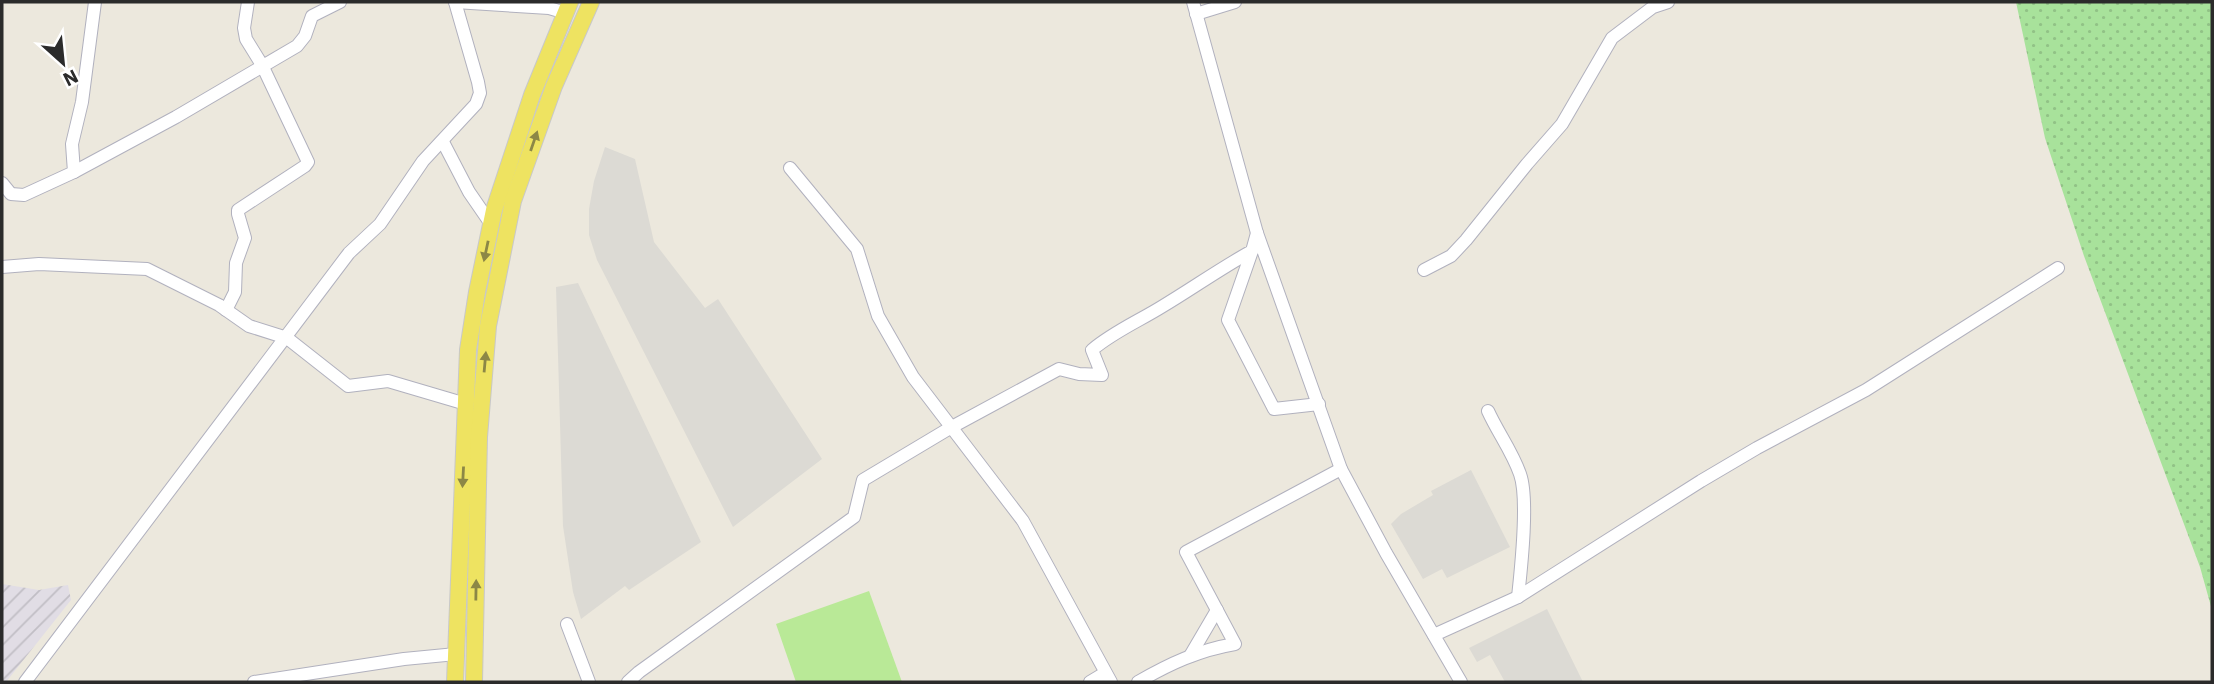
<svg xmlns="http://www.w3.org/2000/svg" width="2214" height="684" font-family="'IBM Plex Sans',sans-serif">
  <defs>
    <pattern id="industrial-furrows" width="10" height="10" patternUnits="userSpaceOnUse" patternTransform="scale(1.75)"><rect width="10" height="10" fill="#e1dde5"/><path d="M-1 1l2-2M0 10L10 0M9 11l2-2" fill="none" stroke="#c1bec5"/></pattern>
    <pattern id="grass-dots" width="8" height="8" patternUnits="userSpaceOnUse" patternTransform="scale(1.75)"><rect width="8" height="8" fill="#a8e29b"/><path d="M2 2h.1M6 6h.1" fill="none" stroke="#91c286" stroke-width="1.8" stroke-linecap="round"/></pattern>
  </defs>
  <rect width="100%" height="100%" fill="#ece8dd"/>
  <polygon fill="url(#industrial-furrows)" points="2,584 39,590 68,585 71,600 6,682 2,682"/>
  <polygon fill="url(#grass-dots)" points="2016,2 2212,2 2212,610 2200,567 2084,256 2045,138"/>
  <polygon fill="#b9e997" points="869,591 902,682 796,682 776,624"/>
  <g fill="#dcdad4">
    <polygon points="605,147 635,159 654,242 705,308 718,299 822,459 733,527 597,260 589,235 589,209 594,181"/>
    <polygon points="578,283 701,542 629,590 625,586 581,619 573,592 563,526 556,287"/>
    <polygon points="1471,470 1510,547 1447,578 1442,569 1423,579 1391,524 1401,514 1433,495 1431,491"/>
    <polygon points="1547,609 1583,682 1505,682 1490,655 1477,662 1469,648"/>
  </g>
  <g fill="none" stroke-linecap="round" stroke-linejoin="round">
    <g stroke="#b1b1be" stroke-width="14">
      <g id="minor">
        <polyline points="455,2 549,8 566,13"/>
        <polyline points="1193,2 1257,233 1341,469 1386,553 1461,682"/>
        <polyline points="1196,14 1235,2"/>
        <polyline points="443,142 469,192 491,224"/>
        <polyline points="790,168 857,249 878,316 913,377 1023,521 1111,682"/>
        <polyline points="74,172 176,117 297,46 305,36 312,16 340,2"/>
        <polyline points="2,183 11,194 24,195 74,172 72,144 82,102 95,2"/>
        <polyline points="1252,251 1228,320 1274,409 1319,404"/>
        <polyline points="2,267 39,264 147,269 219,305 249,326 287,338 348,386 388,381 466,404"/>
        <polyline points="1424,270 1451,256 1466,240 1527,164 1562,124 1612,38 1653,7 1668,2"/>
        <polyline points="226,310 235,292 236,263 245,238 238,214 238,210 305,166 308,162 262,65 246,39 244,28 248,2"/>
        <path d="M1488 411C1498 433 1512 451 1520 474 1529 499 1521 569 1518 597"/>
        <polyline points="567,624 589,682"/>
        <polyline points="1434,635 1518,597 1701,481 1757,448 1866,390 2058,268"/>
        <polyline points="1190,656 1217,610"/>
        <polyline points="25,682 349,253 380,224 423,161 476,104 480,93 478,82 455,2"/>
        <polyline points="254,682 404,659 456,654"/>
        <path d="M628 682 639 672 854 517 863 480 950 428 1059 369 1079 374 1102 375 1092 350C1113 332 1139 321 1163 306 1193 288 1221 268 1252 251L1257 233"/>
        <polyline points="1090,682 1105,673"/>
        <path d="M1138 682C1169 664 1199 650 1235 644L1186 552 1341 469"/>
      </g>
    </g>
    <g stroke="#c8c8c8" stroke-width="18">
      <g id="major">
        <polyline points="455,682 468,350 477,292 494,210 532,95 570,2"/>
        <polyline points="474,682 479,437 488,326 513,201 554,86 591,2"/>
      </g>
    </g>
    <use href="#minor" stroke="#fff" stroke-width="12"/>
    <use href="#major" stroke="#eee361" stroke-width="16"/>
  </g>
  <defs><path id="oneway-solid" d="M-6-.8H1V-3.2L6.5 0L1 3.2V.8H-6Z" transform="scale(1.75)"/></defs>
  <g fill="#8c8746">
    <use href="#oneway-solid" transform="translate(534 141) rotate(-71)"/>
    <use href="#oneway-solid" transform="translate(486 251) rotate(102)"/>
    <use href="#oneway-solid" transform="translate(485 362) rotate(-85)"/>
    <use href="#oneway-solid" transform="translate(463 477) rotate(93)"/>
    <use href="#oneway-solid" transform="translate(476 590) rotate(-89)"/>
  </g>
  <rect width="2214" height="684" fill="none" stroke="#2b2b2b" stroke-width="7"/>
  <g transform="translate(63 63) rotate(153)" stroke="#ffffff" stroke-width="5" paint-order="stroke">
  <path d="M0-5L12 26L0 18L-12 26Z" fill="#2b2b2b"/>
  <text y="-10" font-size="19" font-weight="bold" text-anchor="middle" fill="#2b2b2b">N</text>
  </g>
</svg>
